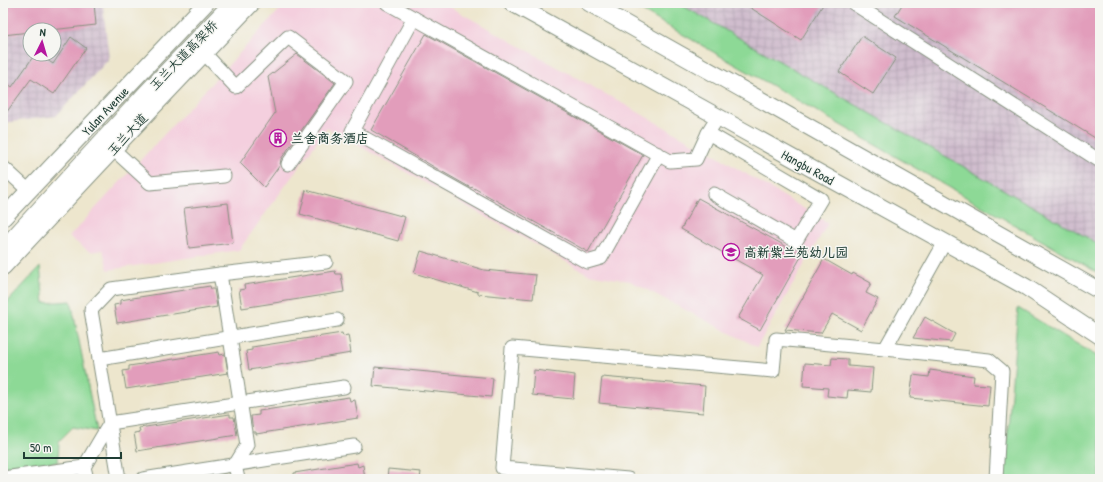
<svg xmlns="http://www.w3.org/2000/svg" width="1103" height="482" font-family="'Patrick Hand','LXGW WenKai TC',sans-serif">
  <defs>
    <pattern id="industrial-grid" width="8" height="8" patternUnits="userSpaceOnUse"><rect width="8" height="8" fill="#d0bdce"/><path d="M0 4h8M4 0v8" fill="none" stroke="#b2a3b2"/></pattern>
  </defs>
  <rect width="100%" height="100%" fill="#f6f6f2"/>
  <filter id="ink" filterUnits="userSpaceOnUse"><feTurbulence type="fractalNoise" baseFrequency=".025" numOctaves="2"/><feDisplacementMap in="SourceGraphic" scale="8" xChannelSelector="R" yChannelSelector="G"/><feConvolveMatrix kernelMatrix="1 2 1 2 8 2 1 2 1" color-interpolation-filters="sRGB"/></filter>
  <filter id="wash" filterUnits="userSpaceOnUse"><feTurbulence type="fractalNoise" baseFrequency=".012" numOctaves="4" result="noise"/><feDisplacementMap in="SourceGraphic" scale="16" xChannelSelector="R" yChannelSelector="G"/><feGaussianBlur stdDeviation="0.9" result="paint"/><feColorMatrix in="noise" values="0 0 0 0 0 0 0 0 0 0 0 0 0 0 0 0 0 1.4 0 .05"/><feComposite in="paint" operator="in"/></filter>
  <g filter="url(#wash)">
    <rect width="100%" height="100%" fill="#ede6cd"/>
    <polygon fill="#f4cfde" points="286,3 443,3 718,157 828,223 757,347 630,281 588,274 327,128 239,250 108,270 103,250 90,252 69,237"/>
    <g fill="url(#industrial-grid)" fill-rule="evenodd">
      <path d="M3 3H122L103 6 109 59 56 116 3 123ZM30 30H54V54H30Z"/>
      <polygon points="678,3 1100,3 1100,245"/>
    </g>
    <g fill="#8dd996" stroke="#568b65">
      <polygon points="628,3 678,3 1100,245 1100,274"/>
      <polygon points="40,267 44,303 71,301 97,431 73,427 59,441 58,462 3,467 3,307"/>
      <polygon points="1018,308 1100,358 1100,479 1004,479"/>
    </g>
    <g id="blocks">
      <g fill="#e29dbb">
        <polygon points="3,3 94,3 96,25 51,30 30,30 30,32 3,35"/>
        <polygon points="743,3 824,3 801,40"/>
        <polygon points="903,3 1100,3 1100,141 895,16"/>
        <polygon points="426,34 643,155 588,252 472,187 471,188 441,171 371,130"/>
        <polygon points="862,36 896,58 873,94 839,72"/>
        <polygon points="71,37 86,48 54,94 31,79 3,117 3,80 12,87 35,54 39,54 53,64"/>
        <polygon points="297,54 335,83 281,159 280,165 264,187 240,163 275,113 268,77"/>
        <polygon points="306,190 405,217 398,241 300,214"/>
        <polygon points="698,198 802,255 760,330 738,318 763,275 681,229"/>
        <polygon points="228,203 233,243 189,248 184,208"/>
        <polygon points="421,251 484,270 536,275 533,299 478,294 478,292 414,273"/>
        <polygon points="824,259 852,275 853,273 871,283 866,293 878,299 861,330 832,314 821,333 785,330"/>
        <polygon points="335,271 336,274 341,274 344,292 242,308 239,290 245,289 244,285"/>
        <polygon points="210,286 211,289 214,289 217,307 117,323 114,305 120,304 120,300"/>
        <polygon points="925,317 955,334 951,342 913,338"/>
        <polygon points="342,333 343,336 348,335 351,353 249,370 246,351 252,350 252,347"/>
        <polygon points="219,352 220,355 225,354 228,373 126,389 123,371 129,370 129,366"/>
        <polygon points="832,358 848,359 848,366 873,368 871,392 848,390 847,398 827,396 828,388 803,386 805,363 831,365"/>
        <polygon points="375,367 493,378 491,397 373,386"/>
        <polygon points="534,370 575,375 573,399 532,395"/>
        <polygon points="930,370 974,376 973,384 990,385 988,406 910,398 913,375 929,377"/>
        <polygon points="602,377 705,386 703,413 599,403"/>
        <polygon points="349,397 350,401 355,400 358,418 256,434 256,432 253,432 251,416 259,415 259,411"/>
        <polygon points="230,414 230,417 234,417 237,435 137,451 134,433 140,432 139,428"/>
        <polygon points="357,463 358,467 363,465 365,479 294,479 294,473"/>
        <polygon points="388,469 421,472 420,479 387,479"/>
      </g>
    </g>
  </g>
  <g filter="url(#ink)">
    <use href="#blocks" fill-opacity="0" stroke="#869280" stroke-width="1"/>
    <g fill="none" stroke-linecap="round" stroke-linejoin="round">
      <g stroke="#869280" stroke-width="15">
        <g id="minor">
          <polyline points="387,3 670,161 696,159 708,133"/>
          <polyline points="853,3 1100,161"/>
          <polyline points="414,18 352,131 587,262 601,258 659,154"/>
          <polyline points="204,53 236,87 288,37 346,81 288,164"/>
          <polyline points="113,149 150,183 224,176"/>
          <polyline points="3,167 29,191"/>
          <polyline points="714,194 796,241 821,199 708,133 718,117"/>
          <polyline points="220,274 326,262"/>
          <polyline points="885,349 945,242"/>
          <polyline points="99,359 337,320"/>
          <polyline points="84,467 110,423 344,387"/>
          <polyline points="3,478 84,467 87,479"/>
          <polyline points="119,479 91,310 111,289 220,274 247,445 235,465 238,479"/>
          <polyline points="143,479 354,446"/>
          <polyline points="628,479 502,468 512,348 773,371 776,339 885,349 989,360 1002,371 996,479"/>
        </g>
      </g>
      <g stroke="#869280" stroke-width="18">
        <g id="major">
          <polyline points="512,3 1026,287 1100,336"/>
          <polyline points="589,3 1100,291"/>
          <polyline points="3,218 206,3"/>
          <polyline points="3,249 147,92 232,3"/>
          <polyline points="3,267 152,108 252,3"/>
        </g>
      </g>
      <use href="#minor" stroke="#fff" stroke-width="13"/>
      <use href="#major" stroke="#fff" stroke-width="16"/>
    </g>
  </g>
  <defs>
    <g id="building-ring" transform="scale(0.9)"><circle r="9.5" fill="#f6f6f2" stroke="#b5179e" stroke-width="1.5"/><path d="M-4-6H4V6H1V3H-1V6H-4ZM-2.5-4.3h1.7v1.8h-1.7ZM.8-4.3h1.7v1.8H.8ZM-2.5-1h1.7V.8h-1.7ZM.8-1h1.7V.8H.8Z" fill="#b5179e"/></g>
    <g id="school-ring" transform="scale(0.9)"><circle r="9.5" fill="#f6f6f2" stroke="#b5179e" stroke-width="1.5"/><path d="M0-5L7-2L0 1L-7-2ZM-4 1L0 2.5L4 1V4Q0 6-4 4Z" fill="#b5179e"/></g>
  </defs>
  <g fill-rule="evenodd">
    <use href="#building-ring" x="278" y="138"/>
    <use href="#school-ring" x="731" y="252"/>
  </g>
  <g text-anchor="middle" stroke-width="3" stroke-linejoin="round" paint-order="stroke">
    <g font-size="13" fill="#1f3d34" stroke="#f6f6f2">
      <text transform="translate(183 55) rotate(-46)" y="5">玉兰大道高架桥</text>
      <text transform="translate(105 111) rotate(-47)" y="5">Yulan Avenue</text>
      <text transform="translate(127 134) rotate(-47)" y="5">玉兰大道</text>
      <text transform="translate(808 167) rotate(29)" y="5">Hangbu Road</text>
    </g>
    <g font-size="13" font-weight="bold" fill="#1f3d34" stroke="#f6f6f2" text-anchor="start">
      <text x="291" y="143">兰舍商务酒店</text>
      <text x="744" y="257">高新紫兰苑幼儿园</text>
    </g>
  </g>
  <rect width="1103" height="482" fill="none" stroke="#f6f6f2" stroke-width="16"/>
  <g transform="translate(42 42) rotate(5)"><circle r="19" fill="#f6f6f2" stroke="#a0aca6"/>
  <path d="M0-3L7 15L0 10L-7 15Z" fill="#b5179e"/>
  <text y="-6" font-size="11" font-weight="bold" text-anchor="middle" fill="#1f3d34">N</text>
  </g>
  <path d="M24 452v6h97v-6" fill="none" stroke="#1f3d34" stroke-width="2"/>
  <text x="30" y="452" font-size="12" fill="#1f3d34" stroke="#f6f6f2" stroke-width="3" paint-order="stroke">50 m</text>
</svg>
